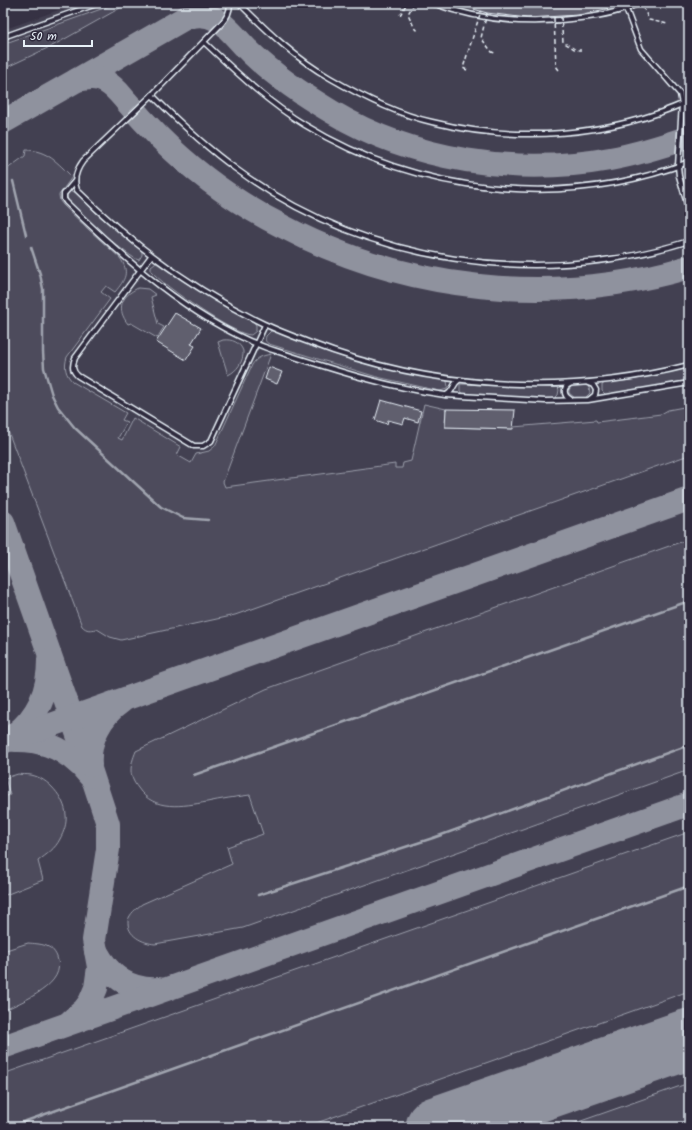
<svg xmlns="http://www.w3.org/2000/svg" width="692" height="1130" font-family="Kalam,sans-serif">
  <rect width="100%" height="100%" fill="#363244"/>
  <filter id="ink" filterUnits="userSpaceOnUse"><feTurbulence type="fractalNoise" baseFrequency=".025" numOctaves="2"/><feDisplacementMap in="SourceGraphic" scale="8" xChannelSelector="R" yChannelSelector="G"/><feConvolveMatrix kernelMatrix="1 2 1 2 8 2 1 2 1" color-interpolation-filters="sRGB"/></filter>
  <g filter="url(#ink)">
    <polygon fill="#433f51" points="78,3 689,3 689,1127 3,1127 3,30"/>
    <g fill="#4d4b5c" stroke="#9a9eaa">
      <polygon points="118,3 129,3 54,45 3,69 3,44"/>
      <path d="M26 150C47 150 58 163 72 177L59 195 60 201 63 205 88 229 120 258C130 272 125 280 115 292L106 286 101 292 110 299 67 357C64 367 65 374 73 382L126 413 122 420 127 422 118 438 122 440 133 418 181 447 177 455 191 463 196 454 209 451 215 446 252 365C257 357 262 356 271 354L223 482 225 487 395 464V468H402L403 463 411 461 424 404 446 409 445 427 512 429 513 427 596 420 597 422 661 414 668 410 689 406V455L235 615 121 640 110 637 97 629C90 630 87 631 82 626L3 418V172L25 156Z"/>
      <path d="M71 191 75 192 97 214 142 251V255L139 260C131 260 74 209 68 200 67 198 67 197 67 194Z"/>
      <path d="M155 263 158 264C189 286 221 305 254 322L256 325V331L251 335C233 335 164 286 151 271V266Z"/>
      <path d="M138 288 148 289 156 295 151 297 158 324 164 327 157 338 131 323 128 324C116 309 121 296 138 288Z"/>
      <path d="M271 331H275C307 345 340 357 374 366 397 372 421 375 444 380L447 381 448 387 447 389 440 391 377 377 269 344C265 342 265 340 266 336Z"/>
      <path d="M223 340C232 339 240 342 243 351 244 361 237 371 228 375L218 342Z"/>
      <polygon points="689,368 689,380 609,395 606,395 602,391 602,385 605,383 631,380"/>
      <polygon points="460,384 556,387 558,387 559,390 558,395 554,399 464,394 460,391"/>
      <path d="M574 385H587L589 387 590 393 585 398H575L569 393C569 389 570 387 574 385Z"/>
      <path d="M689 539V770L243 928 155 944C143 943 127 936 128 921 129 914 137 908 142 904L232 864 227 847 263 834 250 795C235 797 221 799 207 802 183 806 154 812 138 788 128 775 130 766 136 751L266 689Z"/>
      <path d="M18 774C22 775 27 774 31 775 48 778 65 798 66 815 67 823 64 832 60 839 55 849 47 854 38 861L43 880 3 896V797L10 795 5 778Z"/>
      <polygon points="689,832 689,991 305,1127 3,1127 3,1074"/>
      <path d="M28 943C40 944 52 944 57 957 68 985 22 1001 3 1011V951Z"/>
      <polygon points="689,1083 689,1127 564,1127"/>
    </g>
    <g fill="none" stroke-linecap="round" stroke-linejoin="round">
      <g stroke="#a0a4af" stroke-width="2.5">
        <polyline points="13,181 26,235"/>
        <polyline points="31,247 40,274 43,289 43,352 44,368 52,395 58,407 75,428 161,507 183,518 208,520"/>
        <polyline points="194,775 689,601"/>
        <polyline points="258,895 433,838 689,745"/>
        <polyline points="9,1127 689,886"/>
      </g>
      <g stroke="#8f929e" stroke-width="24">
        <path d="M77 80 185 18C196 14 207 14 217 20 227 25 242 45 252 54 276 77 303 95 332 112 414 161 517 176 610 159 637 154 663 146 689 137"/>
        <path d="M3 122 77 80C87 78 96 76 106 82 114 86 120 94 126 101 136 113 147 125 158 136 194 172 236 203 282 226 407 292 553 307 689 267"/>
        <polyline points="3,522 91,772 108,824 108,849 94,940 99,967 96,988 90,1002 84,1010 71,1021"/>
        <path d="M14 735C39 716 49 691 49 660"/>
        <path d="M15 740C46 739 71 752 90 776"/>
        <polyline points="3,742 689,499"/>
        <path d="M90 765C88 740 101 716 121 702"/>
        <path d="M96 951C110 977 129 991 159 989"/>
        <polyline points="3,1047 689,804"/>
      </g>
      <polyline stroke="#8f929e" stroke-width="61" points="436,1127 689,1039"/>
    </g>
    <g fill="#605e6e" stroke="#e8f1f8">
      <polygon points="460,3 619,3 619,6 579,15 527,18 487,13 460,5"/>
      <polygon points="175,313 201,328 191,344 195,346 186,360 156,342"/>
      <polygon points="269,367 282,372 277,384 265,379"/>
      <polygon points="381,400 421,411 418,422 405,418 403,424 388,420 387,424 375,420"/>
      <polygon points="446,409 515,410 513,429 445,427"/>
    </g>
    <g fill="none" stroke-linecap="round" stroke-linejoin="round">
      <g stroke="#e8f1f8" stroke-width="7">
        <g id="service">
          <path d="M230 3C230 12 227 17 222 23L152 95 83 161C77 169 73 180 77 190 132 245 194 290 264 324 279 331 295 337 311 343 430 389 564 397 689 365"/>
          <path d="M239 3C266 30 296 59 330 78 361 96 396 114 432 122 516 143 609 137 689 101"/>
          <path d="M432 3C480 21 529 25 580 18 600 16 621 12 639 3"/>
          <polyline points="626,9 641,49 680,94 682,104 678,166 679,176 689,211"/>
          <polyline points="3,37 99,3"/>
          <path d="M204 42C236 72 267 102 305 125 418 194 564 210 689 162"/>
          <path d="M152 95C179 122 205 147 236 169 365 264 537 289 689 241"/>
          <path d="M75 181 64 194V199L66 202C123 258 191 320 267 348 325 367 384 387 445 395L545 401 588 400 689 383"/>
          <path d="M151 256 75 358C72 366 72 371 78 376L194 446H203L211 441 265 325"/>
          <polyline points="588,383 593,385 596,390 595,395 590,399"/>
          <path d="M446 395C454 392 452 384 459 380"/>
          <path d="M570 399C563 395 563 387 570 384"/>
        </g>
      </g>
      <g stroke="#e8f1f8" stroke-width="1.5" stroke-dasharray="4 3" stroke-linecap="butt">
        <polyline points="414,3 408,14 415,29 420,31"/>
        <polyline points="643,7 649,20 668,24"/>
        <polyline points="400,15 407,3"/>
      </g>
      <use href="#service" stroke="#2f2a3d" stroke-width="4"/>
      <g stroke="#e8f1f8" stroke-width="1.5" stroke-dasharray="4 3" stroke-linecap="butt">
        <polyline points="487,13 481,38 492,52 497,54"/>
        <polyline points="561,17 563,42 576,50 581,50"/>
        <polyline points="554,18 556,66 559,70"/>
        <polyline points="467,70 463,68 481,11"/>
      </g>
    </g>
  </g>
  <rect width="692" height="1130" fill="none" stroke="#2f2a3d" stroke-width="16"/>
  <rect x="8" y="8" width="676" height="1114" fill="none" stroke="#e8f1f8" stroke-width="1.5" filter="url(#ink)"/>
  <path d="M24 40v6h68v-6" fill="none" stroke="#e8f1f8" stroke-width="2"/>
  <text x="30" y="40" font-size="12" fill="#e8f1f8" stroke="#2f2a3d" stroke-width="3" paint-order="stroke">50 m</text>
</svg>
